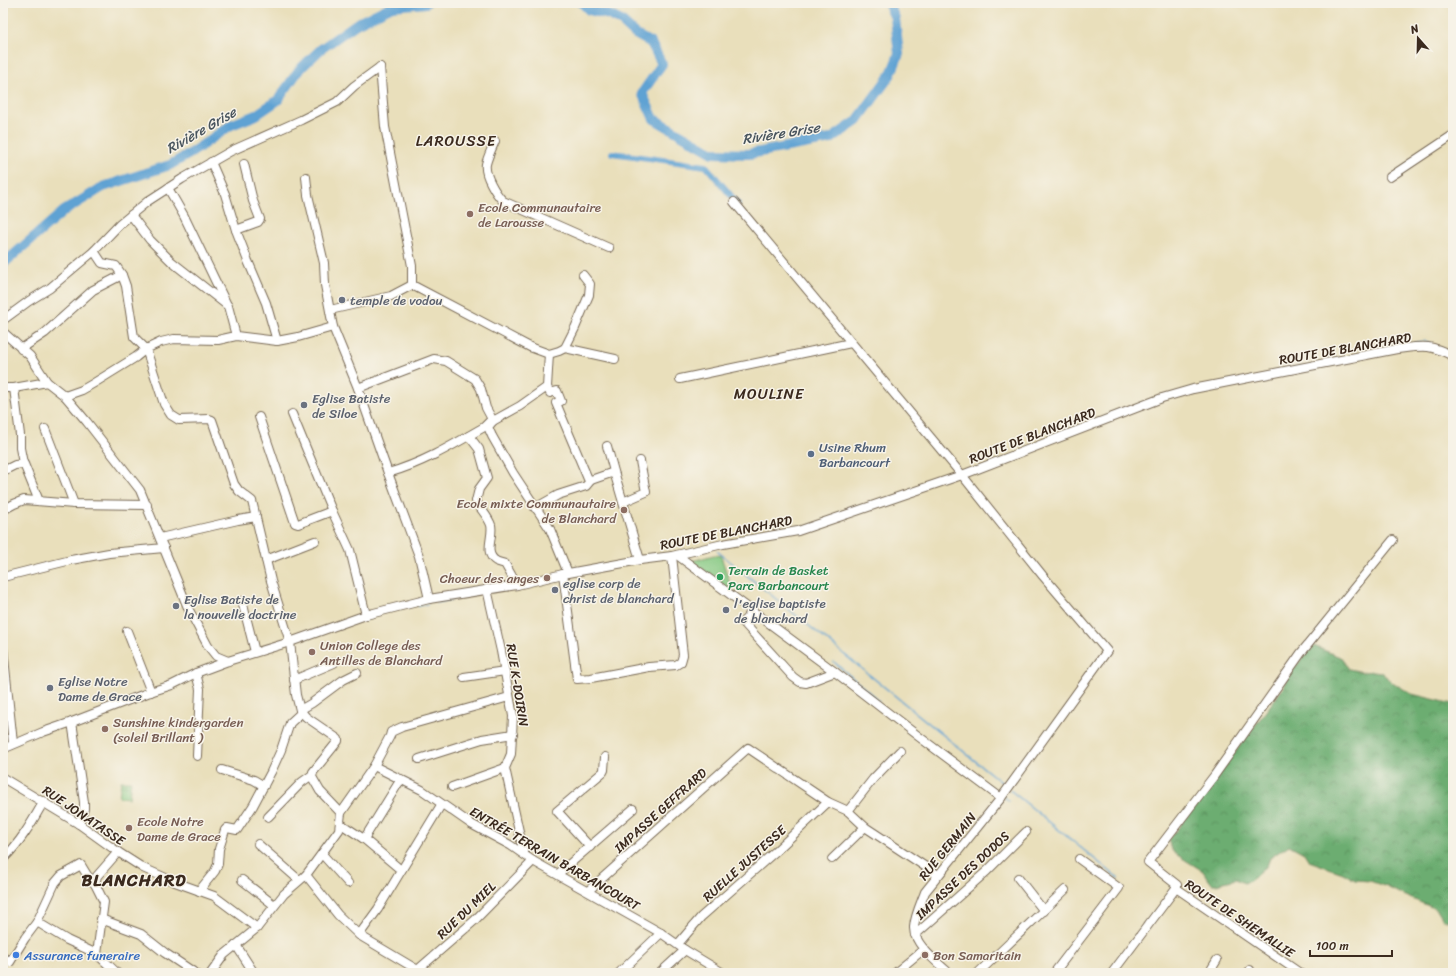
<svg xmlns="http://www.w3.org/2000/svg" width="1456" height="976" font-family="Sriracha,sans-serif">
  <defs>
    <pattern id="grass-tufts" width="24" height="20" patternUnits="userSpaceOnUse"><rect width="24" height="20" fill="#86c983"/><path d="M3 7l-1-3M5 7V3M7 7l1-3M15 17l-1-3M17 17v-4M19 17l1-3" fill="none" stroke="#6fa36b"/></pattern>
    <pattern id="forest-crowns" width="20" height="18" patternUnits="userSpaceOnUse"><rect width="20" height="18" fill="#6cad71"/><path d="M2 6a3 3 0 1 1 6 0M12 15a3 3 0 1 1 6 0" fill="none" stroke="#5a8d5c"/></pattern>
  </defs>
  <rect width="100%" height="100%" fill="#f7f3e8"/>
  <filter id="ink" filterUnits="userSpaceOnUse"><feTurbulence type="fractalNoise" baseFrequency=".025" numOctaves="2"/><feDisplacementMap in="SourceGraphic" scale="8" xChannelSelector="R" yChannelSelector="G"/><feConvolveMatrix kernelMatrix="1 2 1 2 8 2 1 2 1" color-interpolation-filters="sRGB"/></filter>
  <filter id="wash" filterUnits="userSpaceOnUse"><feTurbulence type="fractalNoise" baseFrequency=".012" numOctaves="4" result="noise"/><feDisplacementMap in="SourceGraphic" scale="16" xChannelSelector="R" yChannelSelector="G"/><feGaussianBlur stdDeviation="0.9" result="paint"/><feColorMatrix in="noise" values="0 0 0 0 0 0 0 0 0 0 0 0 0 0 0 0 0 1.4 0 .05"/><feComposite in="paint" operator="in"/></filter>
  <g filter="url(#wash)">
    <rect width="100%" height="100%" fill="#e9dfbb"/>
    <polygon fill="url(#grass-tufts)" stroke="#607a50" points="121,781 131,781 129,798 119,797"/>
    <polygon fill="url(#forest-crowns)" stroke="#546c48" points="1314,646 1340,657 1349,669 1363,672 1374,671 1381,672 1393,683 1412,694 1453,704 1453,922 1443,919 1439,912 1431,907 1405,896 1387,887 1370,881 1355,880 1343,873 1309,861 1304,853 1289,845 1270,858 1267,866 1250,881 1244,883 1236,879 1216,884 1212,884 1206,876 1203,871 1174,853 1170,847 1169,840 1281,691 1294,668"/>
    <polygon fill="#86c983" stroke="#607a50" points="714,555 721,556 733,593 692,561"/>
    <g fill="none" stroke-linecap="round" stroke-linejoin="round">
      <g stroke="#5fa2d3" stroke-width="1.5">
        <polyline points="1414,343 1424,341 1430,343"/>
        <polyline points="717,551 1006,786"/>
        <polyline points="436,603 454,599"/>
        <polyline points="418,606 428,604"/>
        <polyline points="834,662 879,701"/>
        <polyline points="1010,790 1118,878"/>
        <polyline points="1004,797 1009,801"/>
      </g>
      <polyline stroke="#5fa2d3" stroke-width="6" points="612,153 706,166 738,204"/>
      <g stroke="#5fa2d3" stroke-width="10">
        <polyline points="582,3 589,10 609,15 621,21 635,34 651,43 662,64 642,93 654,119 713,153 749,154 831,139 857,121 891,74 899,54 895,18 888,3"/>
        <polyline points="3,264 64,211 103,187 170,165 191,153 231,125 256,115 278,100 299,70 321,49 356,24 392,6 426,3"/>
      </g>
    </g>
  </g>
  <g filter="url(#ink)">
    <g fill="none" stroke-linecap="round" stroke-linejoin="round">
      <g stroke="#786955" stroke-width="10">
        <g id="minor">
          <polyline points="380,67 385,127 412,266 412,285 530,347 549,354 559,351 565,348 575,328 589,295 590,284 583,275"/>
          <path d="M495 141C492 148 488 156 486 164 484 175 496 194 503 201L609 248"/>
          <polyline points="211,162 225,194 236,230 248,261 266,303 277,341"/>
          <polyline points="306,177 308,195 324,263 325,285 333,327 358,388 388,473 419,556 429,599"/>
          <polyline points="1390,177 1453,135"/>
          <polyline points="168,188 184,216 227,305"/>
          <path d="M734 202 962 475 1043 576 1107 651 1001 798 925 892C921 903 915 915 914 927 913 944 938 963 949 973"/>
          <polyline points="131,215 150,240 172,262 228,306 236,336"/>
          <polyline points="236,230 258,222 260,219 253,201 244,164"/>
          <polyline points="94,251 102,263 116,266 122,275 126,286 134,337 146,349 164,404 171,415 179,420 209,419 212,420 234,484 239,491 252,501 271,581 290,642 296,695 300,710 306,717 338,739 338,741 313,772 312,777 320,791 341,813 339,830 306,875 284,894 257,928 224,955 211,973"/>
          <polyline points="330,310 391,296 412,285"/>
          <polyline points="3,320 29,301 50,288 94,251 120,224 148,201 182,179 231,151 301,120 337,102 354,86 380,67"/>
          <polyline points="3,332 30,356 47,382"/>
          <polyline points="565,348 615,359"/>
          <polyline points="21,349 45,333 93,290 122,275"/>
          <polyline points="680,379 851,343"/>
          <polyline points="547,387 550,393 557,391 561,401 556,403 588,479 591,480 611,473 615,475 640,560"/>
          <polyline points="3,388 14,388 47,382 65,396 82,390 94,383 136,357 146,349 161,342 174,339 218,340 236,336 277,341 298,337 333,327"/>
          <polyline points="14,388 20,435 20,448 23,463"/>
          <polyline points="358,388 434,359 446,361 475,379 481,389 486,408 493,421 488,427 492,436 513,473 550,529 568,573"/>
          <polyline points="65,396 87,422 140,490 189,610 208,646 216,656 228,661"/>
          <polyline points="292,414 332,511 350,550 366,615"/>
          <polyline points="259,417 295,523 298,524 332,511"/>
          <polyline points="493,421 520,406 547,387 549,354"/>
          <polyline points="45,429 74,504"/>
          <path d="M469 436 479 449 487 478 479 489 476 501C480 509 488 516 491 525 494 536 483 553 496 561 498 562 502 563 505 564L517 585"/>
          <polyline points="607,446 615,475"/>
          <polyline points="3,471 15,465 24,464 39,501"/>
          <path d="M388 473C423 463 453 445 484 427L490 421"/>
          <polyline points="623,502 646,492 640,461"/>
          <polyline points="535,508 558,495 586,486 591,480"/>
          <polyline points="3,510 14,504 24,500 74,504 147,505"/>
          <polyline points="160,538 238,520 256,517"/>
          <polyline points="677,555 835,672 918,736 1001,798"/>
          <polyline points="266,560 315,541"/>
          <polyline points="563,574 577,679 591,678 649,667 676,665 681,662 683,655 672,556"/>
          <polyline points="3,577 71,560 109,553 164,548"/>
          <polyline points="487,589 501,651 513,716 511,754 505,768 524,854"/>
          <polyline points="242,601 255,652"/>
          <polyline points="753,611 743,622 793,677 800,682 806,683 835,672"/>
          <polyline points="127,631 151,692"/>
          <polyline points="3,648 13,743"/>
          <polyline points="196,673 200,689 197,756"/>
          <polyline points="464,677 505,671"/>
          <polyline points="294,680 334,663"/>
          <polyline points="300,710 312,703 343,680 357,673"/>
          <polyline points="72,722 84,802 84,809 79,824"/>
          <path d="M3 749 43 732 72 722 150 692 172 685 196 673 228 661 290 642 366 615 429 599 517 585 563 574 640 560 672 556 723 544 798 531 962 475 1162 398 1193 389 1397 349C1424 346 1429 344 1453 356"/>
          <polyline points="419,759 482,739 513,734"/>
          <polyline points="374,766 422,790 471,824 510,845 533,861 661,933 685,950 723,973"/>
          <polyline points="222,770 254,780 264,786"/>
          <polyline points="3,778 79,824 118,852 143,868 175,882 214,896 257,928"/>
          <polyline points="452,787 505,768"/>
          <polyline points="848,811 873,779 900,751"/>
          <polyline points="341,813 374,766 390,736 391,732 402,727 509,697"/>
          <polyline points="268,817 302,782 312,775"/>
          <polyline points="341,824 364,839 401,870"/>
          <polyline points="364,839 401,779"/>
          <polyline points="258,844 299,880"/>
          <polyline points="590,847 557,811 603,772 604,770 605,757"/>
          <polyline points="322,854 348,883"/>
          <path d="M3 859C21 842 32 822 44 801"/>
          <polyline points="832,859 865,827"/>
          <polyline points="558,874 633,809"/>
          <polyline points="306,875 338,915 359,935 421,972"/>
          <polyline points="1018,878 1044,911"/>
          <polyline points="242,880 274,905"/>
          <polyline points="1176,888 1177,885 1148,862 1214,776 1301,653 1393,540"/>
          <polyline points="1176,888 1300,973"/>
          <polyline points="199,891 215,871 218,864 219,849 225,830 227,828 237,830 253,806 271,772 281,750 290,723 302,712"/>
          <polyline points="588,891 748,748 828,802 848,811 865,827 938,875"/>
          <polyline points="101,919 141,934 165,953 195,973"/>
          <polyline points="37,922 55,883 61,876 81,865 87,875 95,884"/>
          <polyline points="359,935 378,909 441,805"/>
          <polyline points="915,935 987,871 1026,832"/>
          <polyline points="678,944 701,917 777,850 828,802"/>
          <polyline points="236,945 254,973"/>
          <polyline points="97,954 104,902 95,884 97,876 118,852"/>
          <polyline points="3,957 10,962 25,938 37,922 67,940 97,954 117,973"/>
          <polyline points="414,973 474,921 533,861"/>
          <polyline points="619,973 661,933"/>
          <polyline points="660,973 685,950"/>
          <polyline points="895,973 924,949"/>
          <polyline points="978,973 1065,890"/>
          <polyline points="1054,973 1119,888 1079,859"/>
          <polyline points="1112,973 1176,888"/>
          <polyline points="1209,973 1217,960"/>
          <polyline points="1248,973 1250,970"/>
        </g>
      </g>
      <use href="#minor" stroke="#fff" stroke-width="8"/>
    </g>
  </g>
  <g fill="#8d6e63" stroke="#f7f3e8" stroke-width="1.5">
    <circle cx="470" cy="214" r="4"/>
    <circle cx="624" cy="510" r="4"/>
    <circle cx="547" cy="578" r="4"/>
    <circle cx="312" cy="652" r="4"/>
    <circle cx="105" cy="729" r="4"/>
    <circle cx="129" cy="828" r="4"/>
    <circle cx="925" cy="955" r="4"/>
  </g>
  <g fill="#6b7280" stroke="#f7f3e8" stroke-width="1.5">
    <circle cx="342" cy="300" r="4"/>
    <circle cx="304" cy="405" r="4"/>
    <circle cx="555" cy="590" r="4"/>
    <circle cx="176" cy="606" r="4"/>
    <circle cx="726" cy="610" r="4"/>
    <circle cx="50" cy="688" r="4"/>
  </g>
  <circle fill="#5c6f8a" stroke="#f7f3e8" stroke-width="1.5" cx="811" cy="454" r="4"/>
  <circle fill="#2e9e5b" stroke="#f7f3e8" stroke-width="1.5" cx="720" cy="577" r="4"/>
  <circle fill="#3f7fe0" stroke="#f7f3e8" stroke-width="1.5" cx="16" cy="955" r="4"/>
  <g text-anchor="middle" stroke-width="3" stroke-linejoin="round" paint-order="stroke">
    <g font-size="13" fill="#785e54" stroke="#f7f3e8" text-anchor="start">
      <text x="478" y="212">Ecole Communautaire<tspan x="478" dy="15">de Larousse</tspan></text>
      <text x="616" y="508" text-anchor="end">Ecole mixte Communautaire<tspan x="616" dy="15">de Blanchard</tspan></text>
      <text x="539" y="583" text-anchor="end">Choeur des anges</text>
      <text x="320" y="650">Union College des<tspan x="320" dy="15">Antilles de Blanchard</tspan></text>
      <text x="113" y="727">Sunshine kindergarden<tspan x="113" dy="15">(soleil Brillant )</tspan></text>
      <text x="137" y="826">Ecole Notre<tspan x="137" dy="15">Dame de Grace</tspan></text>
      <text x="933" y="960">Bon Samaritain</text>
    </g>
    <g font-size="13" fill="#5b616d" stroke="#f7f3e8" text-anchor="start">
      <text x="350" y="305">temple de vodou</text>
      <text x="312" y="403">Eglise Batiste<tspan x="312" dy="15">de Siloe</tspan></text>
      <text x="563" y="588">eglise corp de<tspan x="563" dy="15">christ de blanchard</tspan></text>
      <text x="184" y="604">Eglise Batiste de<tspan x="184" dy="15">la nouvelle doctrine</tspan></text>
      <text x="734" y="608">l'eglise baptiste<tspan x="734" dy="15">de blanchard</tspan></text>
      <text x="58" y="686">Eglise Notre<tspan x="58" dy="15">Dame de Grace</tspan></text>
    </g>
    <g font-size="13" fill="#3b2a1e" stroke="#f7f3e8">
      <text transform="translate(1345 348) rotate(-10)" y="5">ROUTE DE BLANCHARD</text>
      <text transform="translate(1032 435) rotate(-21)" y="5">ROUTE DE BLANCHARD</text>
      <text transform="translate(726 532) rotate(-11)" y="5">ROUTE DE BLANCHARD</text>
      <text transform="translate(518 685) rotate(81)" y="5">RUE K-DOIRIN</text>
      <text transform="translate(660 810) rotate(-42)" y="5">IMPASSE GEFFRARD</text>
      <text transform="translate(84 815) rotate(34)" y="5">RUE JONATASSE</text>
      <text transform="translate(947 846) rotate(-51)" y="5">RUE GERMAIN</text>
      <text transform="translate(555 858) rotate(30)" y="5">ENTRÉE TERRAIN BARBANCOURT</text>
      <text transform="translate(744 863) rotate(-42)" y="5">RUELLE JUSTESSE</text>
      <text transform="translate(962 875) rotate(-43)" y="5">IMPASSE DES DODOS</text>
      <text transform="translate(466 910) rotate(-44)" y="5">RUE DU MIEL</text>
      <text transform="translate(1240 918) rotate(34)" y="5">ROUTE DE SHEMALLIE</text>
    </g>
    <g font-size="13" fill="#4e5e75" stroke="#f7f3e8" text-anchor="start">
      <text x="819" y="452">Usine Rhum<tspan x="819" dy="15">Barbancourt</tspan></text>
    </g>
    <g font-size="13" fill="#27864d" stroke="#f7f3e8" text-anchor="start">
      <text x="728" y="575">Terrain de Basket<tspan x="728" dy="15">Parc Barbancourt</tspan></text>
    </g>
    <g font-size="13" fill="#366cbe" stroke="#f7f3e8" text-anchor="start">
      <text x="24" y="960">Assurance funeraire</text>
    </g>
    <g font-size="14" font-style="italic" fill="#48545d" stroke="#f7f3e8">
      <text transform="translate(201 130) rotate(-30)" y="5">Rivière Grise</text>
      <text transform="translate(781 133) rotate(-9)" y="5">Rivière Grise</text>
    </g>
    <g font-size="15" letter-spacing="1" fill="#3b2a1e" stroke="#f7f3e8">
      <text x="456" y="146">LAROUSSE</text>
      <text x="769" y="399">MOULINE</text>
    </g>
    <g font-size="17" font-weight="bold" letter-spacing="1" fill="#3b2a1e" stroke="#f7f3e8">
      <text x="134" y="886">BLANCHARD</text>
    </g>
  </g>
  <rect width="1456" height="976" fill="none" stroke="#f7f3e8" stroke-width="16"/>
  <g transform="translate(1418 38) rotate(340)" stroke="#f7f3e8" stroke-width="3" paint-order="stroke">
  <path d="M0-3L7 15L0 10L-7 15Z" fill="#3b2a1e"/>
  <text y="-6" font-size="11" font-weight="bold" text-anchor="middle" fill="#3b2a1e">N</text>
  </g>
  <path d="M1310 950v6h82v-6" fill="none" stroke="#3b2a1e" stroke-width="2"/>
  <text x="1316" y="950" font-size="12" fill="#3b2a1e" stroke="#f7f3e8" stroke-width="3" paint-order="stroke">100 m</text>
</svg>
